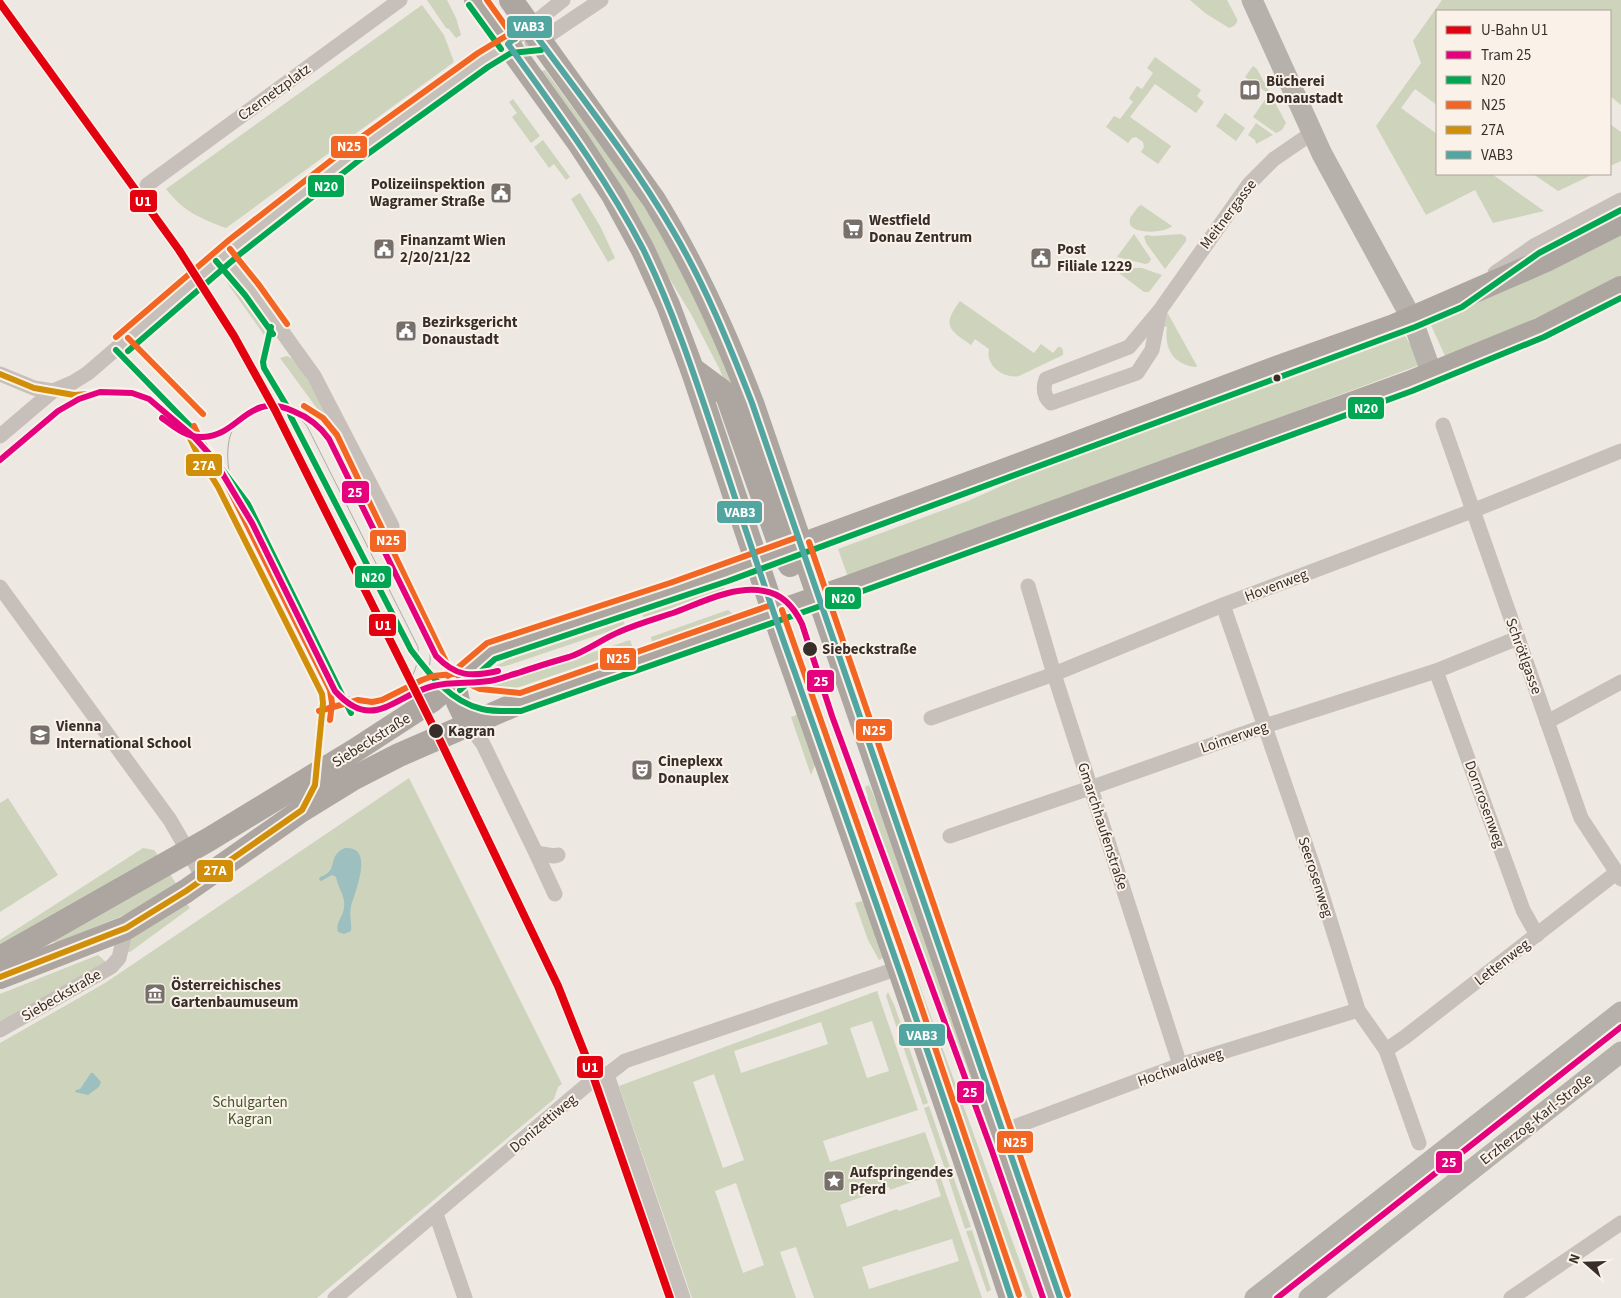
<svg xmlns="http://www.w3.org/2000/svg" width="1621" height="1298" font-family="'Source Sans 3',sans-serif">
  <rect width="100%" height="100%" fill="#ede8e2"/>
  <g fill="#ced3bc" fill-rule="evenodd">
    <polygon points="427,0 447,0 456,18 461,35 456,38 449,29 446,28"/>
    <polygon points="1190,0 1227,0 1237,19 1237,22 1234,26 1229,28 1205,13"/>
    <polygon points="1442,0 1621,0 1621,105 1610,96 1610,11 1437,11 1437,105 1415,89 1401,108 1437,134 1437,174 1492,174 1544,211 1493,223 1475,190 1426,215 1376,126 1421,63 1413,41"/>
    <path d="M422 5 444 35 454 62 226 228C200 218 184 212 166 189Z"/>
    <polygon points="1155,57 1201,90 1197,96 1204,102 1196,113 1155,84 1130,117 1171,146 1158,164 1141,152 1144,147 1143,142 1136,137 1132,138 1128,143 1106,127 1114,116 1120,119 1133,102 1129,98 1137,86 1142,89 1153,73 1147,68"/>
    <polygon points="1253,66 1257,69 1286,123 1282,130 1276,133 1253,117 1269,94 1245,77"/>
    <polygon points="545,70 619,171 659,229 698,299 746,417 740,419 719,368 691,314 648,243 537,72"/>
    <polygon points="513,99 540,136 531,143 512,117 517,113 509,102"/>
    <polygon points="1225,113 1245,128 1236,141 1216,126"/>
    <polygon points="1256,123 1273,135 1256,144 1255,140 1248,135"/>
    <polygon points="1610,124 1621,132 1621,161 1610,166"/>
    <polygon points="543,140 570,177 566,180 554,164 549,168 534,147"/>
    <polygon points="1533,174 1594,174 1558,191"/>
    <polygon points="580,193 600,226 615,258 608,262 571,199"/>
    <path d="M1141 205 1172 226C1165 233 1137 234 1131 226 1129 223 1130 221 1130 218L1138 207Z"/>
    <polygon points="1134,234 1151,259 1149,263 1145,264 1117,257"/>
    <polygon points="1181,234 1186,237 1186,241 1165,269 1146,243 1144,237 1146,235 1153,236"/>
    <polygon points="1621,235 1621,276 1519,326 1446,358 1430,323"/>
    <polygon points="1128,268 1142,268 1162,275 1149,292 1144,292 1119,273 1120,270"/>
    <polygon points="229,274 272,328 269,339 267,339 230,287 225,278"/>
    <path d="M960 301 1034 353 1041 344 1053 353 1058 347H1061L1063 350V355L1019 376C1004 379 985 366 989 349L975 339 971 345C948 329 942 326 960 301Z"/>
    <path d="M1167 312 1197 366 1196 367C1173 365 1164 348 1167 327L1161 326Z"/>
    <polygon points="1402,331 1422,364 857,576 848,577 838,549 968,501 1092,445"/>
    <polygon points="287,356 295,360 312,388 352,461 346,465 316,407 280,358"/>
    <polygon points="230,494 276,581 271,584 254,543 228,495"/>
    <polygon points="723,585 725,590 644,619 642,613"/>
    <polygon points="728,610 733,614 652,642 651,637"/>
    <polygon points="623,619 625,626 509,665 501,667 496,666 515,656"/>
    <polygon points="630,640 633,648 505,692 486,694 476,692 476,690 480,686 506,681"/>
    <polygon points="799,714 815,765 811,775 791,717"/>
    <polygon points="409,778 562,1084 558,1087 554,1099 317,1298 0,1298 0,1043 105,983"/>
    <polygon points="869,785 887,825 991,1126 987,1128 866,798 868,797 865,787"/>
    <polygon points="850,793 1033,1298 1027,1298 1015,1265 996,1217 849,794"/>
    <polygon points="8,798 58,875 0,912 0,803"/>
    <polygon points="143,848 154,850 161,859 0,951 0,940"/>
    <polygon points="168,871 177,885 134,911 56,943 53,941"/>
    <polygon points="862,901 869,912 883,958 879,960 868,940 855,903"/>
    <polygon points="186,903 190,908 130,952 128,952 125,941"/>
    <polygon points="98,955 106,962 0,1023 0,994"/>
    <path d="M877 991 918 1110 823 1141 830 1162 925 1132 982 1298H814L796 1247 780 1252 796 1298H692L619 1086ZM872 1021 889 1071 867 1078 850 1028ZM821 1022 828 1044 741 1073 734 1051ZM714 1074 744 1160 723 1168 693 1082ZM934 1174 941 1196 899 1211 897 1209 847 1227 840 1205 889 1187 890 1190ZM736 1183 764 1265 743 1273 715 1191ZM952 1239 959 1261 869 1289 862 1267Z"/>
    <polygon points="888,992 895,1007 928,1103 923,1105 886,996"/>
    <polygon points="929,1106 950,1167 945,1169 924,1108"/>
    <polygon points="951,1170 971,1227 965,1229 946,1171"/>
    <polygon points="972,1230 991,1290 987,1292 966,1231"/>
  </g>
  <g fill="#9dbfbf">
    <path d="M345 848C376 846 354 894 351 907 349 915 352 923 351 931L344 934 338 932C335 923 343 917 344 908 346 897 338 888 336 877L332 875 321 881 319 880 320 877C340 871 326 856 345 848Z"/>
    <polygon points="91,1073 93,1073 101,1082 99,1087 88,1095 75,1092 76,1090 80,1089"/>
  </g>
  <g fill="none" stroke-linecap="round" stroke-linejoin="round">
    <g stroke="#c7c0ba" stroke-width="15">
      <polyline points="532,42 540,41 601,0"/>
      <polyline points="147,185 400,0"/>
      <polyline points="223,255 252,290 314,376 392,526"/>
      <polyline points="1495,273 1534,246 1621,200"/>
      <path d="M1160 310 1152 350 1137 373 1051 403C1043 396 1043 388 1046 379L1129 347 1160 310 1249 184 1274 159 1312 133"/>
      <polyline points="0,374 34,388 53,391"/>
      <polyline points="1443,425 1581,818 1621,879"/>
      <polyline points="0,436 53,391 72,383 88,373 234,247 357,151 508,44 563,0"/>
      <polyline points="1028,586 1054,674 1180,1065"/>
      <polyline points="0,587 170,820 204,879"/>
      <polyline points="1223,605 1313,866 1358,1010 1386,1050 1419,1143"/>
      <polyline points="1436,671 1523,910 1537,935"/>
      <polyline points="931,718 1054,674 1223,605 1472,511 1621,451"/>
      <polyline points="1547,722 1621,682"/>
      <polyline points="469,725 483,744 536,853 554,856 558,855"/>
      <polyline points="950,836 1090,788 1265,726 1436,671 1518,638"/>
      <polyline points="536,853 555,894"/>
      <polyline points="0,1030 111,967 119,958 126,928"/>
      <polyline points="1386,1050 1405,1037 1616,873"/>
      <polyline points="607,1075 683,1298"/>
      <polyline points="1003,1131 1180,1065 1358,1010"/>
      <polyline points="436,1214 465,1298"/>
      <polyline points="335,1298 588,1084 607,1075 625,1061 899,968"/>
      <polyline points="1511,1298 1621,1223"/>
    </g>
    <g stroke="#b7b1ab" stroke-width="21">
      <polyline points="1252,0 1322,154 1412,319 1432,374"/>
      <polyline points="1255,1298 1621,1012"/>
      <polyline points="1309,1298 1621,1052"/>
    </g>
    <g stroke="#aca5a0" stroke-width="24">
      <polyline points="476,0 579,143 613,195 643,250 668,305 692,369 783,640 899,968 986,1222 1011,1298"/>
      <path d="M511 0 654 200C694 265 725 333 752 403L1060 1298"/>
      <polyline points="692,369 727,395 776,534 782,552 790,565"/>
      <polyline points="454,683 458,702 469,725"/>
      <polyline points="0,958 208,840 354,751 431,701 491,651 725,573 1000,472 1276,368 1394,326 1546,260 1621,222"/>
      <polyline points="0,977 126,928 186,891 302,810 354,778 399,755 521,702 846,588 1409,383 1541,329 1621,288"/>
    </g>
    <g stroke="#aea9a5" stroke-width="1">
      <path d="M289 409 298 416 307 426 418 647C422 699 357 723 328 678"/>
      <path d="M237 496C226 476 222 435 240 419"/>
      <path d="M409 696C428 682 434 664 428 642"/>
    </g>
    <g stroke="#faf2e9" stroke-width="10">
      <g id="bus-1">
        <polyline points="469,5 501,49"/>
        <polyline points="216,261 245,295 273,334"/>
        <path d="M271 327 263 362 264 368 288 408 291 417 411 650C429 674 451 702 482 709 495 712 508 711 521 711L849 596 1412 391 1544 337 1621 298"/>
        <polyline points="116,350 190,426 248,504 351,713"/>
        <polyline points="128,351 240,254 362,158 488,67 511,53 541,50"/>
        <polyline points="460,690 495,659 728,581 1415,327 1462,307 1539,253 1621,210"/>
      </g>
    </g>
    <g stroke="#faf2e9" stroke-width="10">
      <g id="bus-2">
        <polyline points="487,0 515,39"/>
        <polyline points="230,249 259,285 287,324"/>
        <polyline points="116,337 229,240 352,144 478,53 506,36 539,32"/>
        <polyline points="128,338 203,414"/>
        <polyline points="304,406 323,418 337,435 449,668 467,683 480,689 520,693 771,605"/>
        <polyline points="194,426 205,449 226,483 330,690 332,703 330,720"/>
        <polyline points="809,542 1068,1295"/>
        <polyline points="782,610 907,965 1019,1295"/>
        <polyline points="448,676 487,643 670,583 798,537"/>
        <polyline points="319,711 358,700 372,702 382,700 422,680 433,676 453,674"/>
      </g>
    </g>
    <g stroke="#faf2e9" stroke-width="10">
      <polyline id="bus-3" points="0,374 34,388 74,395 118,392 138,394 149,399 186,430 197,453 218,487 322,694 323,703 315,785 302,810 186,891 126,928 0,977"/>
    </g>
    <g stroke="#faf2e9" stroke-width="10">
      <path id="bus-4" d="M1011 1298C942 1088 868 881 795 673 766 593 740 513 714 434 693 371 672 308 643 249 605 176 556 111 508 44L529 26C578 93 631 159 673 231 705 285 729 344 752 403L1060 1298"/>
    </g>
    <use href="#bus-1" stroke="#00a651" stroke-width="6"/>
    <use href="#bus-2" stroke="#f26522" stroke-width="6"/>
    <use href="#bus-3" stroke="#d18e08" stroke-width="6"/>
    <use href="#bus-4" stroke="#51a6a1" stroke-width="6"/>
    <g stroke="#faf2e9" stroke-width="10">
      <g id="tram-1">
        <path d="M162 418C174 427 187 438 203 437 241 435 247 391 293 411 308 417 320 426 329 439L436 656C456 677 471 677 498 671"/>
        <path d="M0 460 58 411 79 399 100 392 132 393 149 399 194 437 213 458 252 523 335 691C373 733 393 696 433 686 451 681 471 684 489 681 499 680 509 675 518 673 535 667 552 662 569 657 587 651 602 639 619 632 637 624 655 619 673 613 700 603 735 585 764 591 783 594 794 607 802 624L832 716 992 1151 1043 1298"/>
        <polyline points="1277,1298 1621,1027"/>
      </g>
    </g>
    <use href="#tram-1" stroke="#e5007d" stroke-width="6"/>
    <g stroke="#faf2e9" stroke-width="11">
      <polyline id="metro-1" points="0,3 179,250 234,336 275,410 437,734 558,986 590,1067 670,1298"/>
    </g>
    <use href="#metro-1" stroke="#e3000f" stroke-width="8"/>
  </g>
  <defs>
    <g id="library-square" transform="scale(1.125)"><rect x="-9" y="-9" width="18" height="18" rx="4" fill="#776f6a" stroke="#faf2e9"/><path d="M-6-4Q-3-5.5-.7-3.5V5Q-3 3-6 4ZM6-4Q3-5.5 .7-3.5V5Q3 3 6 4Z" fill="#fff"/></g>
    <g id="civic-square" transform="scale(1.125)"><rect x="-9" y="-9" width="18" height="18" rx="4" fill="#776f6a" stroke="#faf2e9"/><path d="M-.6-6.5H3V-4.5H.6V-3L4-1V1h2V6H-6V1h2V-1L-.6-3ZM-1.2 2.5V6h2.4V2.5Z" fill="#fff"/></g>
    <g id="supermarket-square" transform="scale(1.125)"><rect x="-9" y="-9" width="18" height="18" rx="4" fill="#776f6a" stroke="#faf2e9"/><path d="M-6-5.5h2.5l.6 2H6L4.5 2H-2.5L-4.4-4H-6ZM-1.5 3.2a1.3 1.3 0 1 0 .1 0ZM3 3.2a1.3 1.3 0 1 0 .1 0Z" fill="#fff"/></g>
    <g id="school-square" transform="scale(1.125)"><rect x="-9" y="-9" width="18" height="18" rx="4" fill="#776f6a" stroke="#faf2e9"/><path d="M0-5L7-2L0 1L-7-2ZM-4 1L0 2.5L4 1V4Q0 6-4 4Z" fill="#fff"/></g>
    <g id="theatre-square" transform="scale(1.125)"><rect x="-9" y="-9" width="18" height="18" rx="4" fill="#776f6a" stroke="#faf2e9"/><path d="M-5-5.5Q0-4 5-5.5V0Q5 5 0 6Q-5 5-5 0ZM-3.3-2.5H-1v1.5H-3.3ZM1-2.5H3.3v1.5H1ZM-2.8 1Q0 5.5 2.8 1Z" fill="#fff"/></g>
    <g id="museum-square" transform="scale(1.125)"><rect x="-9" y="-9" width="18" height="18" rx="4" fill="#776f6a" stroke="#faf2e9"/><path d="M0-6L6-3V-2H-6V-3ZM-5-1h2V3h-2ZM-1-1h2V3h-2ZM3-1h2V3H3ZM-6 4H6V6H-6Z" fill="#fff"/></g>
    <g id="sight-square" transform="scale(1.125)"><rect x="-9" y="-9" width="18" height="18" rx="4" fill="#776f6a" stroke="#faf2e9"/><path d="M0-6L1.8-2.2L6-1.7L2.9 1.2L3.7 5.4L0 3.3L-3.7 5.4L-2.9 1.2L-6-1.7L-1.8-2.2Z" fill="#fff"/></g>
  </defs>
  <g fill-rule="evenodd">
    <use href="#library-square" x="1250" y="90"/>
    <use href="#civic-square" x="501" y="193"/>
    <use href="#supermarket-square" x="853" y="229"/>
    <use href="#civic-square" x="384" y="249"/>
    <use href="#civic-square" x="1041" y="258"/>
    <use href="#civic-square" x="406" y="331"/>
    <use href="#school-square" x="40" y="735"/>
    <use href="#theatre-square" x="642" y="770"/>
    <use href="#museum-square" x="155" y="994"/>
    <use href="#sight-square" x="834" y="1181"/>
  </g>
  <g fill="#382e29" stroke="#faf2e9" stroke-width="2">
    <circle cx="1277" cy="378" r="4.5"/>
    <circle cx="810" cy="649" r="8"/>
    <circle cx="436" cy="731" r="8"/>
  </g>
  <g text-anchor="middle" stroke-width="4" stroke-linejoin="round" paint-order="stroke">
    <g font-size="15" font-weight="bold" fill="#382e29" stroke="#faf2e9" text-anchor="start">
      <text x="1266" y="86">Bücherei<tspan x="1266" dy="17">Donaustadt</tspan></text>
      <text x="485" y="189" text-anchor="end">Polizeiinspektion<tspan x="485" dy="17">Wagramer Straße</tspan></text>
      <text x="869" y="225">Westfield<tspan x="869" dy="17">Donau Zentrum</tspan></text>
      <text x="400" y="245">Finanzamt Wien<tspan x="400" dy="17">2/20/21/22</tspan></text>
      <text x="1057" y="254">Post<tspan x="1057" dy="17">Filiale 1229</tspan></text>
      <text x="422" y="327">Bezirksgericht<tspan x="422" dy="17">Donaustadt</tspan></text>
      <text x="56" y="731">Vienna<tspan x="56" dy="17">International School</tspan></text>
      <text x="658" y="766">Cineplexx<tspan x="658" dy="17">Donauplex</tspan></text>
      <text x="171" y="990">Österreichisches<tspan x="171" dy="17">Gartenbaumuseum</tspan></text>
      <text x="850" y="1177">Aufspringendes<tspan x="850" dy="17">Pferd</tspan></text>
    </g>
    <g font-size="15" fill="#382e29" stroke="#faf2e9">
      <text transform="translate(274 92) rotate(-36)" y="5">Czernetzplatz</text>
      <text transform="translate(1228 214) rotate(-53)" y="5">Meitnergasse</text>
      <text transform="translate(1276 585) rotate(-21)" y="5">Hovenweg</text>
      <text transform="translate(1524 656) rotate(70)" y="5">Schrötlgasse</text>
      <text transform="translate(1234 737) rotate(-19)" y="5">Loimerweg</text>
      <text transform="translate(371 740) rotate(-32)" y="5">Siebeckstraße</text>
      <text transform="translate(1485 804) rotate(70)" y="5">Dornrosenweg</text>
      <text transform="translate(1103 826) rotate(72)" y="5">Gmarchhaufenstraße</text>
      <text transform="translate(1316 877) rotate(72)" y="5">Seerosenweg</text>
      <text transform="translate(1502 962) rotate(-38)" y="5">Lettenweg</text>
      <text transform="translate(61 995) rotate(-30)" y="5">Siebeckstraße</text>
      <text transform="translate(1180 1067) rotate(-19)" y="5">Hochwaldweg</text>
      <text transform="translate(1536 1119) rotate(-38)" y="5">Erzherzog-Karl-Straße</text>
      <text transform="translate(543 1123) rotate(-40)" y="5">Donizettiweg</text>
    </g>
    <g font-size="15" font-weight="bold" fill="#382e29" stroke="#faf2e9" text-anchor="start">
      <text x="822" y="654">Siebeckstraße</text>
      <text x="448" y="736">Kagran</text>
    </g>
    <g font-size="15" fill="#46562c" stroke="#faf2e9">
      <text x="250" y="1107">Schulgarten<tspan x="250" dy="17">Kagran</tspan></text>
    </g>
  </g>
  <g stroke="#faf2e9" stroke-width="2">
    <rect x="506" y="15" width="47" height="24" rx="5" fill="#51a6a1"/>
    <rect x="330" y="135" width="38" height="24" rx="5" fill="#f26522"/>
    <rect x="307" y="174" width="38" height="24" rx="5" fill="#00a651"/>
    <rect x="129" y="189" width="29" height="24" rx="5" fill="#e3000f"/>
    <rect x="1347" y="396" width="38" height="24" rx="5" fill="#00a651"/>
    <rect x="185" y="453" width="38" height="24" rx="5" fill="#d18e08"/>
    <rect x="341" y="480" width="29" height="24" rx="5" fill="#e5007d"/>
    <rect x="716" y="500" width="47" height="24" rx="5" fill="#51a6a1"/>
    <rect x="369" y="529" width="38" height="24" rx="5" fill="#f26522"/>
    <rect x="354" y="565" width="38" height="24" rx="5" fill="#00a651"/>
    <rect x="824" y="586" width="38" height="24" rx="5" fill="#00a651"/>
    <rect x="368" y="613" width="29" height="24" rx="5" fill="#e3000f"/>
    <rect x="599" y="647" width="38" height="24" rx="5" fill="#f26522"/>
    <rect x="806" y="669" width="29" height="24" rx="5" fill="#e5007d"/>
    <rect x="855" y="718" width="38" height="24" rx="5" fill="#f26522"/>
    <rect x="196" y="859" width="38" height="24" rx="5" fill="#d18e08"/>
    <rect x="898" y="1023" width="48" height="24" rx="5" fill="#51a6a1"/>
    <rect x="576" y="1055" width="28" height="24" rx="5" fill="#e3000f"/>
    <rect x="956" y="1080" width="29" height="24" rx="5" fill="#e5007d"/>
    <rect x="996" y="1130" width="38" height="24" rx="5" fill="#f26522"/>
    <rect x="1435" y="1150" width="28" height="24" rx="5" fill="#e5007d"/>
  </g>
  <g font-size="14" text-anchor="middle" font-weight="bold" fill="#fff">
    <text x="529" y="31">VAB3</text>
    <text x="349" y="151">N25</text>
    <text x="326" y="191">N20</text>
    <text x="143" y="206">U1</text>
    <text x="1366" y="413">N20</text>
    <text x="204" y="470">27A</text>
    <text x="355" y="497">25</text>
    <text x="740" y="517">VAB3</text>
    <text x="388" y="545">N25</text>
    <text x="373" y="582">N20</text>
    <text x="843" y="603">N20</text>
    <text x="383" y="630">U1</text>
    <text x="618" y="663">N25</text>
    <text x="821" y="686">25</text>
    <text x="874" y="735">N25</text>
    <text x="215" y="875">27A</text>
    <text x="922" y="1040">VAB3</text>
    <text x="590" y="1072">U1</text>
    <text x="970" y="1097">25</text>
    <text x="1015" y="1147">N25</text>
    <text x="1449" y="1167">25</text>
  </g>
  <rect x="1436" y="10" width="175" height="165" fill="#faf2e9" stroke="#aca49c"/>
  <rect x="1446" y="26" width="25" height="8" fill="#e3000f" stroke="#aca49c"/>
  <text x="1481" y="35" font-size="15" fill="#382e29">U-Bahn U1</text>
  <rect x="1446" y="51" width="25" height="8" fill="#e5007d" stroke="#aca49c"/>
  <text x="1481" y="60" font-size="15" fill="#382e29">Tram 25</text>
  <rect x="1446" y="76" width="25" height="8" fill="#00a651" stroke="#aca49c"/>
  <text x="1481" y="85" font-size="15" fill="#382e29">N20</text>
  <rect x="1446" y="101" width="25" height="8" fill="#f26522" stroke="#aca49c"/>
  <text x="1481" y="110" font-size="15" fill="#382e29">N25</text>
  <rect x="1446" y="126" width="25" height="8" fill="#d18e08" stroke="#aca49c"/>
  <text x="1481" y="135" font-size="15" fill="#382e29">27A</text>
  <rect x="1446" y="151" width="25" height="8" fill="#51a6a1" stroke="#aca49c"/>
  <text x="1481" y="160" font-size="15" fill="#382e29">VAB3</text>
  <g transform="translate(1586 1263) rotate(290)" stroke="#faf2e9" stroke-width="4" paint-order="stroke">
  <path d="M0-4L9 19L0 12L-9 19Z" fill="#382e29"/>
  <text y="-8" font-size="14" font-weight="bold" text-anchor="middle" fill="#382e29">N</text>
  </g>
</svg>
